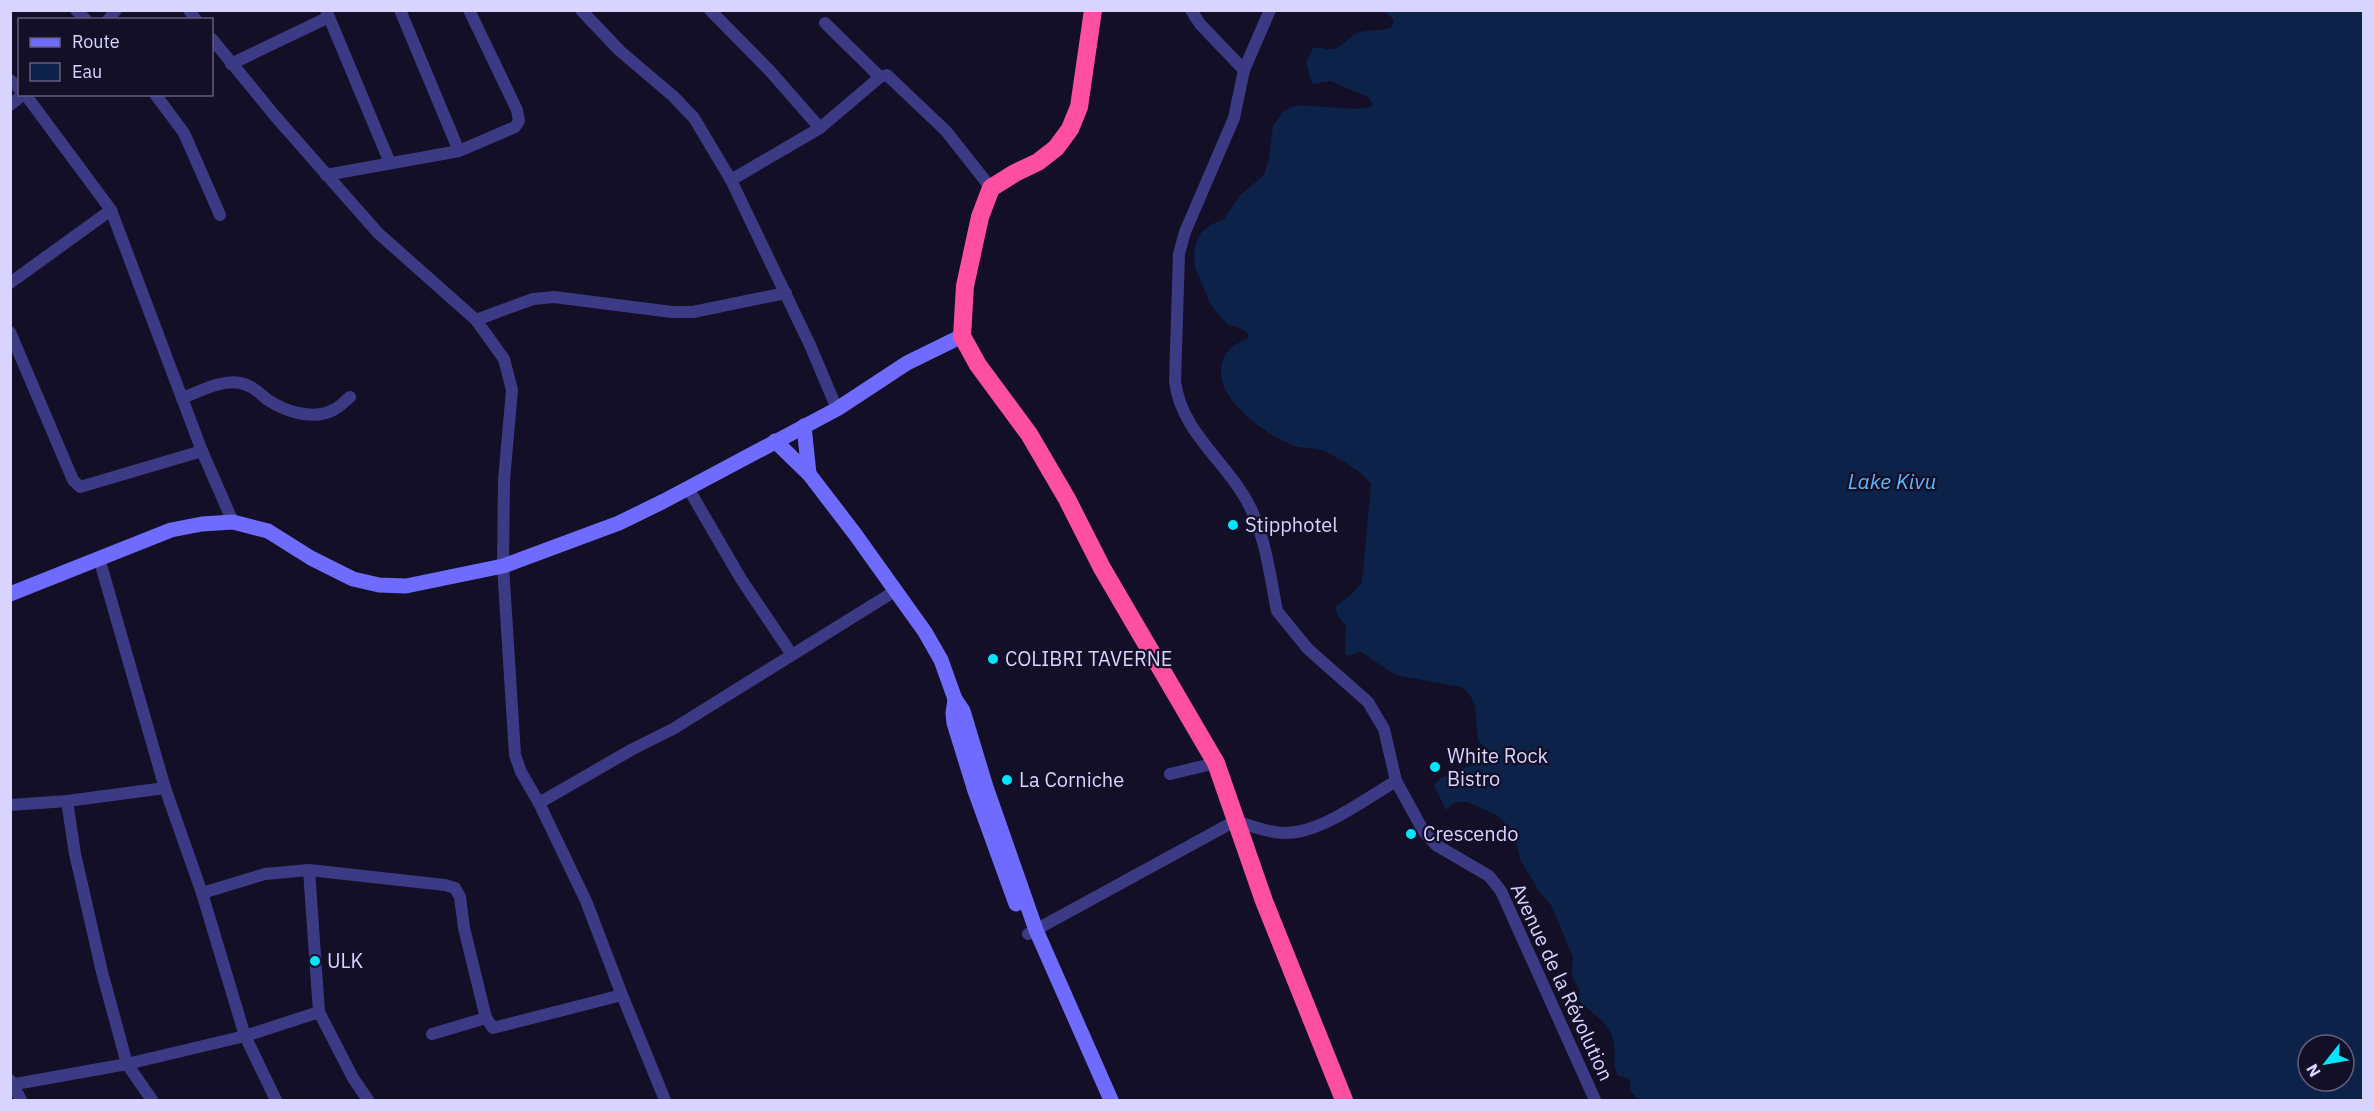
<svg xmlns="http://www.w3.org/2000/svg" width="2374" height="1111" font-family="'IBM Plex Sans',sans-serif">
  <rect width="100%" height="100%" fill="#130f26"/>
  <path fill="#0c2248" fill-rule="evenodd" d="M1384 11H2363V1100H1639L1630 1091 1631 1084 1628 1078 1618 1076C1611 1064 1617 1051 1613 1039 1608 1021 1590 1013 1579 1000L1580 991 1572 976 1573 957 1551 905 1540 893 1521 861 1513 831 1497 815 1467 802H1455L1446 810 1434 785 1441 778 1490 757 1489 750 1478 741C1475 722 1480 698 1461 687L1400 676 1389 671 1360 651 1349 656 1345 654 1346 626 1338 616 1335 607 1353 593 1362 582 1371 484C1362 471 1341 460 1327 452 1317 447 1305 449 1295 446 1263 435 1194 385 1232 347 1236 343 1243 342 1248 338V334L1242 329 1227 324 1211 305 1195 268 1194 255 1196 242 1201 233 1210 225 1224 219 1239 196 1264 175 1269 158 1273 125 1285 110 1298 105 1355 109 1371 107 1372 103 1368 97 1330 81 1312 84 1306 62 1313 48C1320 46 1325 50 1331 49 1342 49 1347 38 1355 34 1366 28 1380 33 1392 27L1394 20ZM2308 1045H2344V1081H2308Z"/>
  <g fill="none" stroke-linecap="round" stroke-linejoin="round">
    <g stroke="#3d3a85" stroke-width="12">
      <polyline points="76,10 86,20"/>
      <polyline points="189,10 196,20"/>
      <polyline points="326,10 390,163"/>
      <polyline points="400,10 459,151"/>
      <polyline points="581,10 620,51 673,96 694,118 731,180 810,345 837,409"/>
      <polyline points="710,10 770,71 820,128"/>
      <polyline points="1191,10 1200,24 1244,70"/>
      <path d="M1270 10 1244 70 1234 118 1185 232 1179 254 1175 381C1181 433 1228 462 1250 507 1266 539 1270 576 1277 611L1308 649 1368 702 1384 729 1396 781 1424 832 1436 845 1489 876 1501 891 1595 1100"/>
      <polyline points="108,20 116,10"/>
      <polyline points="825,23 880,77 887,75 946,131 991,188"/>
      <polyline points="212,39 275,116 378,233 476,320 504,359 512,390 504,480 503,566 515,755 521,772 539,803 586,901 622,995 665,1100"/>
      <polyline points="231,64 329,17"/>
      <polyline points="10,80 20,89"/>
      <polyline points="25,94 111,210 202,451 233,522"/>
      <polyline points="155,94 184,133 220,215"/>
      <polyline points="10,105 24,94"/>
      <polyline points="326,175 459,151 515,127 519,121 517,110 469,10"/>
      <polyline points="731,180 820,128 880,77"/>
      <polyline points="10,283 111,210"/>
      <polyline points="476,320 533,299 554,297 672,312 693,312 786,293"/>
      <polyline points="10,332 73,480 80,487 202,451"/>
      <path d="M182 398C199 392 222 379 240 383 252 385 259 393 268 400 286 412 315 421 335 409 341 406 345 401 350 397"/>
      <polyline points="688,488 741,579 792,655"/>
      <polyline points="99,558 165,788 202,893 245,1036 276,1100"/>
      <polyline points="1170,774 1216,763"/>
      <polyline points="67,801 75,854 102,972 127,1064 152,1100"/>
      <polyline points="539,803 631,750 673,729 895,591"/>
      <polyline points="10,805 67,801 165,788"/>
      <polyline points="309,870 319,1012 353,1078 368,1100"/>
      <polyline points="202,893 265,874 309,870 445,885 455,888 460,897 464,928 486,1018 493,1028 622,995"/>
      <path d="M1028 934 1235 821C1250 825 1268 833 1284 833 1320 834 1365 799 1396 781"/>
      <polyline points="432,1034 486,1018"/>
      <polyline points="10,1080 21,1100"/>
      <polyline points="10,1085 127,1064 245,1036 319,1012"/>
    </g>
    <g stroke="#6f6bff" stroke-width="15">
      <polyline points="804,426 809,474"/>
      <polyline points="775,441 809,474 855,534 925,632 941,660 955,699 963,711 986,787 1036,930 1111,1100"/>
      <polyline points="10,594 171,530 202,524 233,522 268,531 311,558 353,579 379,585 406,586 503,566 619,523 664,501 837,409 907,363 962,336"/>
      <polyline points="955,699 953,713 954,723 975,791 1016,904"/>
    </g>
    <polyline stroke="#ff4fa3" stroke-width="18" points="1093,10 1079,107 1070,129 1056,148 1038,162 1015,173 991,188 980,217 965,286 962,336 978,365 1029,434 1067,499 1102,568 1216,763 1264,901 1344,1100"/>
  </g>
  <g fill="#00e5ff" stroke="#130f26" stroke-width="2">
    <circle cx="1233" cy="525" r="6"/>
    <circle cx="993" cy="659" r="6"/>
    <circle cx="1435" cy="767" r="6"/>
    <circle cx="1007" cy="780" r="6"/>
    <circle cx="1411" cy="834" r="6"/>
    <circle cx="315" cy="961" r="6"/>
  </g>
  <g text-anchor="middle" stroke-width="4.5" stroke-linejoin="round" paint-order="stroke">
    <g font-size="20" fill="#d9d4ff" stroke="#130f26" text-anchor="start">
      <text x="1245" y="532">Stipphotel</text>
      <text x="1005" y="666">COLIBRI TAVERNE</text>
      <text x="1447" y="763">White Rock<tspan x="1447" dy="23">Bistro</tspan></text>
      <text x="1019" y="787">La Corniche</text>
      <text x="1423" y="841">Crescendo</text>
      <text x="327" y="968">ULK</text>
    </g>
    <g font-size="20" fill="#d9d4ff" stroke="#130f26">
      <text transform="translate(1562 982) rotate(65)" y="7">Avenue de la Révolution</text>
    </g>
    <g font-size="21" font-style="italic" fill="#62b6ff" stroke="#130f26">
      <text x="1892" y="489">Lake Kivu</text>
    </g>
  </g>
  <rect width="2374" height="1111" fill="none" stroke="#d9d4ff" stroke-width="24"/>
  <rect x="18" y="18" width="195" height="78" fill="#130f26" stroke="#625e7d" stroke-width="1.5"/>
  <rect x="30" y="38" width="30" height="9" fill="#6f6bff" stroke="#625e7d" stroke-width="1.5"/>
  <text x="72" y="48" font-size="18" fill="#d9d4ff">Route</text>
  <rect x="30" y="63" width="30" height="18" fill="#0c2248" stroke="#625e7d" stroke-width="1.5"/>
  <text x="72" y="78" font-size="18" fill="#d9d4ff">Eau</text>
  <g transform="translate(2326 1063) rotate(239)"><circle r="28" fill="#130f26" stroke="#625e7d" stroke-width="1.5"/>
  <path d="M0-4.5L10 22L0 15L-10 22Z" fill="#00e5ff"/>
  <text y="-9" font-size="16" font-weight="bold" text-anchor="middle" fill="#d9d4ff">N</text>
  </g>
</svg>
